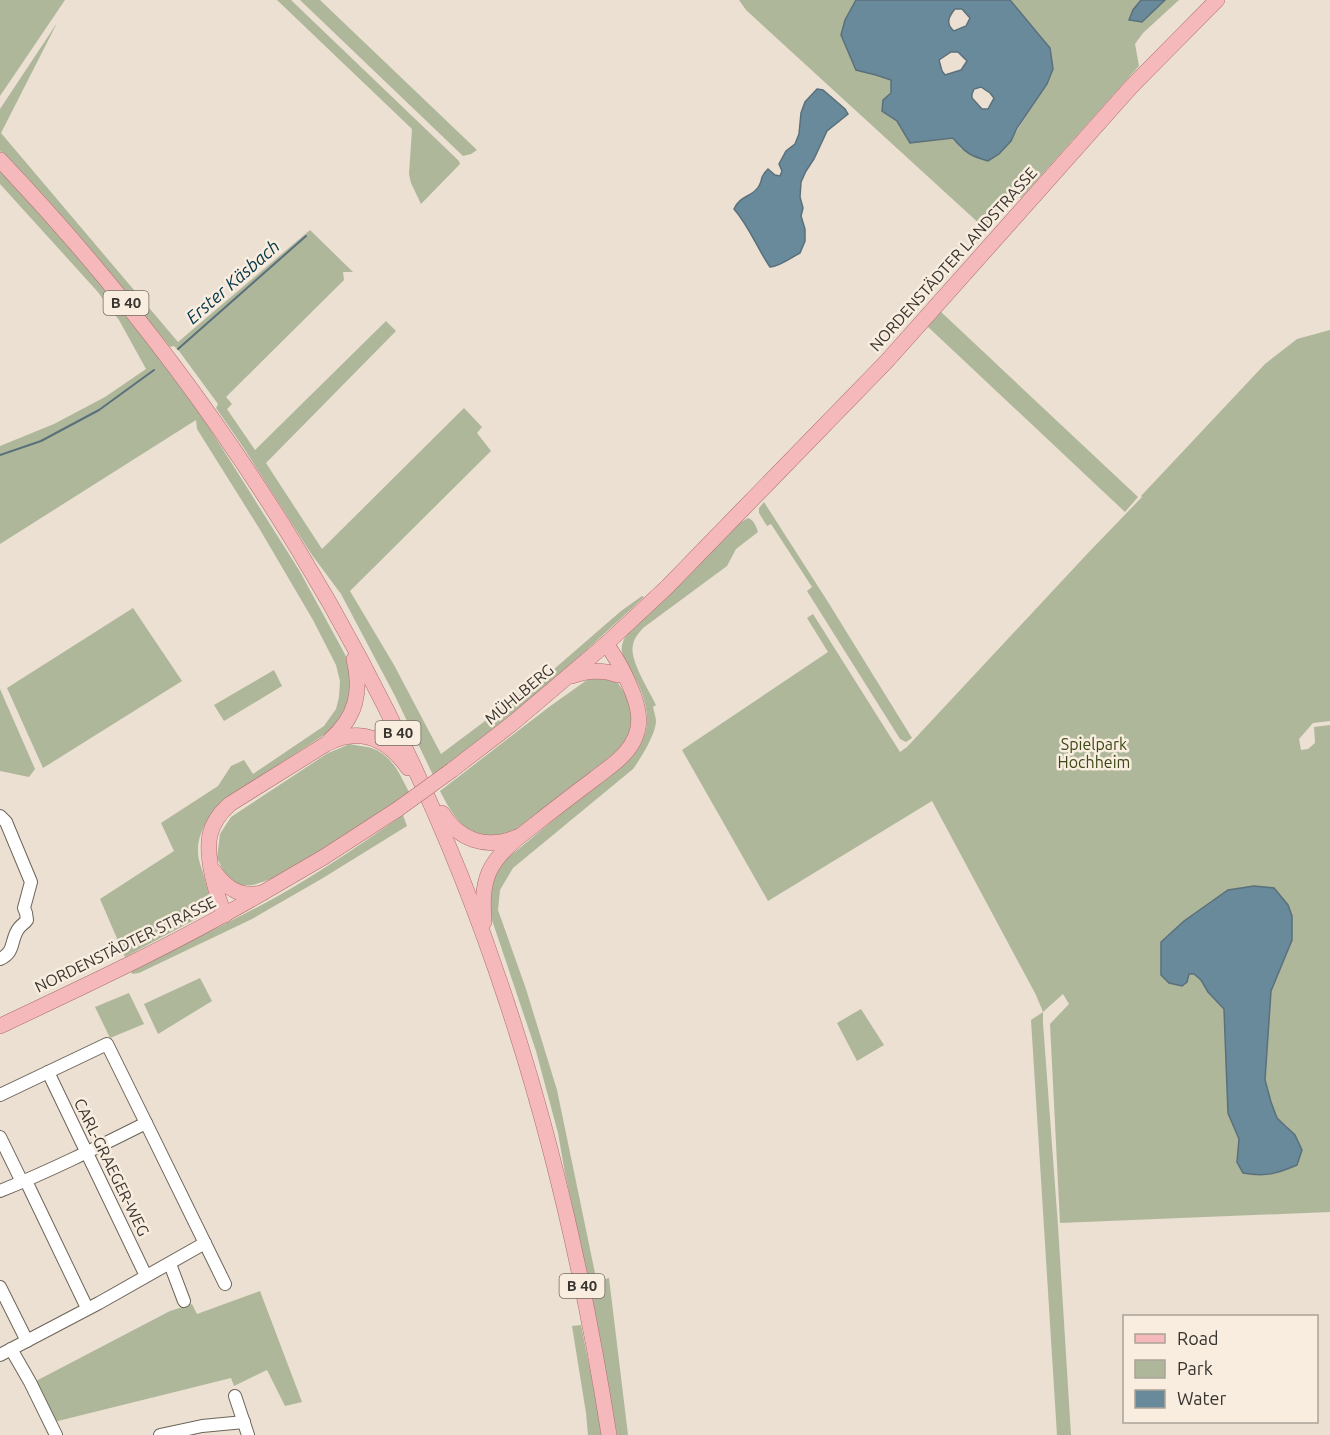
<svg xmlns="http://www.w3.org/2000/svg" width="1330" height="1435" font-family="Ubuntu,sans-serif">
  <rect width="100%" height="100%" fill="#ebe0d2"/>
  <g fill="#aeb79a" fill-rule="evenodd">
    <polygon points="0,0 65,0 0,96"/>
    <polygon points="277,0 291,0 459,161 460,164 421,204 411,183 409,174 412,129"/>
    <polygon points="300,0 320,0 477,150 471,154 463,156"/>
    <path d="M739 0H856L845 20 841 35 856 70 876 75 891 80V93L882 111 897 121 911 143 953 138 961 149 1011 141C1024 116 1043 95 1053 69L1034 29 1010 0H1141L1133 10 1129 19 1142 22 1165 0H1179L1143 33 1135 44 1139 66 1021 198 1018 195 988 226 983 227 746 10Z"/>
    <polygon points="57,23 1,133 178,342 310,230 353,272 343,272 344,280 226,397 232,404 227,409 255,450 386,321 396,331 266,463 322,549 464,408 482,427 477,433 491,451 350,591 394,665 441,754 553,670 621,611 642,596 644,597 566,669 487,734 433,775 395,696 341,594 312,555 243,447 216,408 218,404 179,351 174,346 170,347 91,250 0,151 0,109"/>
    <path d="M0 169 40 212 137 327 205 421 299 570 347 658 351 669 352 698 346 712 327 733 226 799C212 813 197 831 198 852 198 861 203 871 205 880 208 892 211 899 208 912L198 918 125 957 100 899 174 851 161 823 218 786 231 766 244 760 253 774 324 726 336 709 339 697 340 681 336 665 313 620 259 528 197 429 196 420 0 544V446L54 424 105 397 146 369 119 320 97 291 0 184Z"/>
    <polygon points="940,311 1138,497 1125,512 926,325"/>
    <path d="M1330 330V721L1313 723 1299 739 1301 750 1308 749 1315 743 1314 727 1330 725V1212L1060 1223 1050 1024 1069 1004 1063 994 1043 1012V1023L1058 1226 1071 1435H1057L1031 1020 1043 1012 1036 995 932 801 768 901 682 750 828 652 807 618 813 614 900 752 907 747 1088 553 1142 497 1141 496 1265 364 1297 339ZM1254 886 1292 940 1271 991 1265 1080 1271 1102 1277 1118 1287 1126 1297 1165 1275 1174 1237 1162 1239 1139 1228 1113 1224 1009 1208 992 1201 980 1194 974 1161 975V942L1184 921 1228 890Z"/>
    <polygon points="764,502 828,602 912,738 906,742 900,739 807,591 812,587 771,524 767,526 759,513 759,508"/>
    <path d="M748 518C754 520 756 526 758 532L736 549 727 566 643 628C639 633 634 638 633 645 629 660 649 690 656 705L653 707C654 712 656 717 656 722 655 735 641 758 633 769L513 868 500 890 498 910 526 989 557 1090 596 1278 597 1281 609 1278 628 1435H617L588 1280 565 1173 558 1133 536 1051 492 920 489 900 495 875 505 860C525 844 545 827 566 810 589 792 635 761 645 734 650 717 645 699 638 684 633 672 617 656 623 642 624 638 628 634 631 631L738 524Z"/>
    <polygon points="133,608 182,681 43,768 7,688"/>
    <polygon points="274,670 282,686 224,721 214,705"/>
    <path d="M600 675 616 680 630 701 632 716 631 728 626 740 617 751 599 766 514 831C473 845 457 825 440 791L549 707 587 680Z"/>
    <polygon points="0,689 35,769 29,777 0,771"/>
    <path d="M350 744C358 746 367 746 374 749 393 757 400 775 409 792L351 834 286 874 253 885 242 886 233 883 226 876 217 858 220 834 231 817 328 753Z"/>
    <path d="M403 815 407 826 323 878 252 919 139 973 132 974 131 971 133 969C171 950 210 932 248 912 303 884 353 850 403 815Z"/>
    <polygon points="200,978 212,1001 158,1034 144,1004"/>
    <polygon points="129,993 144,1024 110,1038 95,1007"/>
    <polygon points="861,1009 884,1045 857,1061 837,1023"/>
    <polygon points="260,1291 302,1402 285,1406 267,1370 234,1386 231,1378 54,1422 36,1381 170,1311 192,1304 197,1314"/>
    <polygon points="581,1325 599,1415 602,1435 588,1435 586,1413 572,1326"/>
  </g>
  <g fill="#698a9b" stroke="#5a707b" stroke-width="1.5" fill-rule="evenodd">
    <path d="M856 0H1010L1050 48 1053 69 1047 84 1017 128 1011 141 999 154 988 161C971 156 965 153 953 138L910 143 897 121 882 111 883 100 891 93V80L876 75 856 70 841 35 845 20ZM955 9H962L970 18 966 26 954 31C945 24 949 16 955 9ZM951 52H958L967 61 961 70 945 75 942 71 939 60ZM981 87 990 93 994 98 988 109H982L972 98V94L974 89Z"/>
    <polygon points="1141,0 1165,0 1142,22 1129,20 1133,10"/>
    <path d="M817 89 823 90 845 109 848 114 827 131 814 159 806 171 801 182 800 197 803 208 801 216 805 229V241L800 253C790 258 781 266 770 267 757 248 749 226 734 209 740 195 753 197 759 186 764 178 758 179 768 169L775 175 780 176 782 171 779 164 786 151 795 144 799 134 801 113 805 102Z"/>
    <path d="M1254 886 1274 888 1288 905 1292 916V940L1271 991 1265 1080 1271 1102 1277 1118 1295 1135 1302 1150 1297 1165C1276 1174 1266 1177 1243 1173L1237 1162 1239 1139 1228 1113 1224 1009 1208 992 1201 980 1194 974H1189L1187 982 1182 986 1169 983 1161 975V942L1184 921 1228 890Z"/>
  </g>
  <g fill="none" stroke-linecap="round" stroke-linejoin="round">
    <g stroke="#5a707b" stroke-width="2">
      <polyline points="178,349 306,236"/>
      <polyline points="0,455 41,441 99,410 154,370"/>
    </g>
    <g stroke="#6d6458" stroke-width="14">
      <g id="minor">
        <path d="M0 816 6 822 31 882 24 908 26 913 27 920C25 923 21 925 19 928 10 939 16 952 0 959"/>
        <polyline points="48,1072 146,1276"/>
        <polyline points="0,1095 107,1044 146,1123"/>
        <polyline points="0,1137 22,1182"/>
        <polyline points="26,1181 87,1308"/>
        <path d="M0 1191C50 1171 98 1147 146 1123L225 1284"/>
        <polyline points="170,1264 184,1301"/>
        <polyline points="0,1287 27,1341"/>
        <polyline points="11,1349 30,1382 56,1435"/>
        <polyline points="0,1355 99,1303 205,1243"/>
        <polyline points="235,1396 248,1435"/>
        <polyline points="160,1435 202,1426 244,1422"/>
      </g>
    </g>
    <g stroke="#ae6d6c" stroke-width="16">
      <g id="major">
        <path d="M0 160C227 399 403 686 506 1000 553 1141 586 1288 609 1435"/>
        <path d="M572 676C588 670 602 669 618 675"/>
        <path d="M330 740C356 717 362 692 354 659"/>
        <polyline points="452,770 513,723 606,644 667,587 887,361 1131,87 1217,0"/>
        <path d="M442 813C459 840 486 850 517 837"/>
        <path d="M214 871C226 889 243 899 264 892L324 857 398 809"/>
        <path d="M225 915C219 902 215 888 212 874 206 845 206 825 230 804L326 744C360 726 387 738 408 768"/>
        <path d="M484 922C483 905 482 889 489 872 498 853 516 839 533 826 553 810 574 794 594 779 605 770 617 763 626 752 645 730 640 708 629 684 623 670 616 657 606 644"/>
        <path d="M0 1026C89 984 179 942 264 892"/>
      </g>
    </g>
    <use href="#minor" stroke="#fff" stroke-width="12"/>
    <use href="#major" stroke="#f5b9bb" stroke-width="15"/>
    <g stroke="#ae6d6c" stroke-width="16" stroke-linecap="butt">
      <polyline id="major-bridge" points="398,809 452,770"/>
    </g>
    <use href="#major-bridge" stroke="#f5b9bb" stroke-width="15"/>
  </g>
  <g text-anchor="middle" stroke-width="5" stroke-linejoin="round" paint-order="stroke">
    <g fill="#f8eddf" stroke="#726c64" stroke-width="1.5">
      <rect x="103.5" y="291" width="45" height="24" rx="4.5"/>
      <rect x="375.5" y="721" width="45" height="24" rx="4.5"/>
      <rect x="559.5" y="1274" width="45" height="24" rx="4.5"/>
    </g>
    <g font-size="15" font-weight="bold" fill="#38342f">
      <text x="126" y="308">B 40</text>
      <text x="398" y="738">B 40</text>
      <text x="582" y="1291">B 40</text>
    </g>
    <g font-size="16" fill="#38342f" stroke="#f8eddf">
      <text transform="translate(953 259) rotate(-48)" y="6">NORDENSTÄDTER LANDSTRASSE</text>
      <text transform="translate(519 694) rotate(-40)" y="6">MÜHLBERG</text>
      <text transform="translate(125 944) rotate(-26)" y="6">NORDENSTÄDTER STRASSE</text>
      <text transform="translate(112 1167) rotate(64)" y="6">CARL-GRAEGER-WEG</text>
    </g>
    <g font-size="16" fill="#3c4815" stroke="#f8eddf">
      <text x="1094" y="750">Spielpark<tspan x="1094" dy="18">Hochheim</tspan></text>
    </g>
    <g font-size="18" font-style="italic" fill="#043649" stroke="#f8eddf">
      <text transform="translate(233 282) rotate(-41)" y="6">Erster Käsbach</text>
    </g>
  </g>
  <rect x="1123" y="1315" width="195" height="108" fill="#f8eddf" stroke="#aba399" stroke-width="1.5"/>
  <rect x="1135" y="1334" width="30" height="9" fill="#f5b9bb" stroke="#aba399" stroke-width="1.5"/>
  <text x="1177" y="1345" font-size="18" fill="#38342f">Road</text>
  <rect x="1135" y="1360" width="30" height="18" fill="#aeb79a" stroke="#aba399" stroke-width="1.5"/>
  <text x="1177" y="1375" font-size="18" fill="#38342f">Park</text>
  <rect x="1135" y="1390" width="30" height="18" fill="#698a9b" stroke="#aba399" stroke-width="1.5"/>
  <text x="1177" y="1405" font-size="18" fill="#38342f">Water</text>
</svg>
